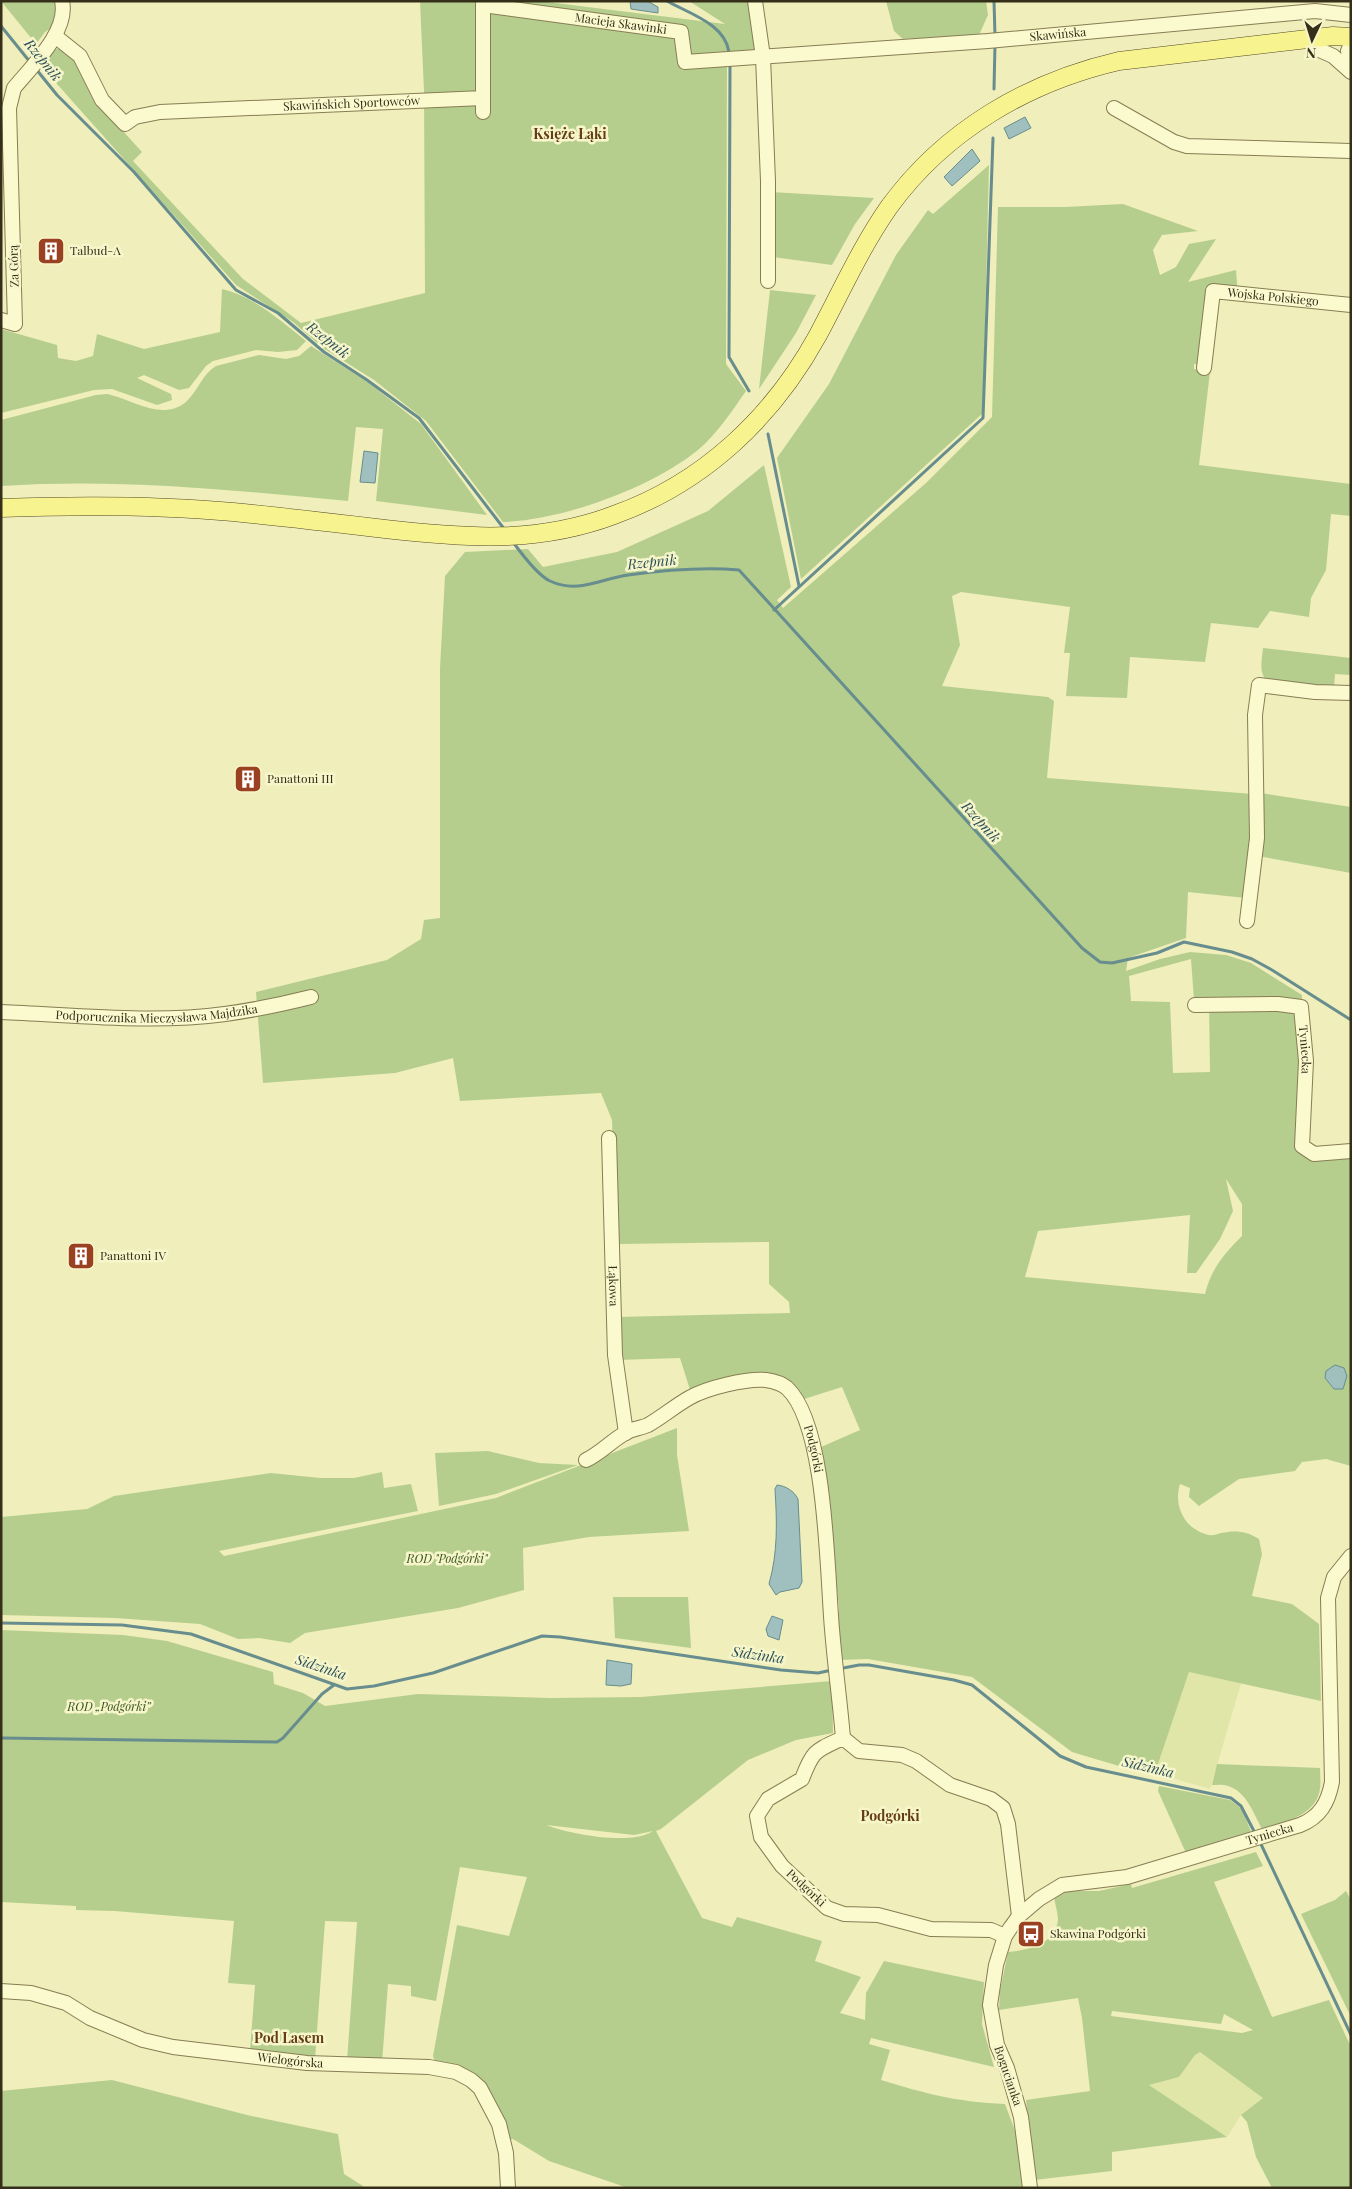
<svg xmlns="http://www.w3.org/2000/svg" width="1352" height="2189" font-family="'Playfair Display',serif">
  <rect width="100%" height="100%" fill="#f0eeba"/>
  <g fill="#dfe6a7">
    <polygon points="1189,1672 1241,1683 1210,1789 1155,1773"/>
    <polygon points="1200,2052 1264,2098 1241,2115 1227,2137 1149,2085 1179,2077 1195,2055"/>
  </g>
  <g fill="#b5ce8e" fill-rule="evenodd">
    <polygon points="1,1 55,1 56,8 52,27 45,32 36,44"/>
    <path d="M420 1H539L725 24 689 1H753L757 49 749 57 727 59 726 364 746 391C732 411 717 434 698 450 651 488 563 520 503 522L426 421 374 380 323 348 293 322 236 285 41 66 50 49H61L79 63 91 96 142 152 133 161 243 279 301 323 425 293 424 91Z"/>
    <polygon points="886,1 986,1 988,15 979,35 903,39 894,31"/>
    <polygon points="989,165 983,413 801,579 777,458 829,384 896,255 928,210 933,214"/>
    <polygon points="771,192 874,198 855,224 832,265 773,257"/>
    <path d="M1123 204 1198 231 1162 235 1153 250 1160 275 1176 267 1189 244 1216 239 1188 282 1236 270 1238 297 1217 296 1211 366 1194 364V369L1210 372 1199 465 1351 484V516L1331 514 1326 570 1311 598 1309 617 1270 611 1258 628 1211 623 1205 662 1130 657 1127 698 1066 696 1070 653H1064L1070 607 961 592 952 596 960 645 942 686 1048 697 1054 701 1047 778 1253 794 1254 836 1246 898 1188 892 1186 938 1128 958 1126 971 1160 959 1190 952 1226 955 1251 963 1302 995 1301 1148 1351 1156V1466L1326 1459 1302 1462 1295 1471 1239 1479 1199 1506 1189 1497 1190 1488 1180 1484C1173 1506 1185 1530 1209 1535 1213 1536 1217 1534 1221 1533 1235 1530 1247 1531 1259 1539L1262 1554 1252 1596 1292 1604 1319 1624 1321 1701 1189 1672 1155 1773 1129 1769 1072 1752 972 1677 868 1659 839 1660V1607L821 1447 860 1430 842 1387 804 1399 780 1377 691 1393 680 1358 617 1360 618 1317 790 1313 789 1302 769 1284V1242L616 1244 612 1120 601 1093 460 1101 453 1058 395 1073 263 1083 256 992 387 960 421 939 424 920 440 918V668L445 576 465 552 528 549 543 567 617 552 708 511 764 465 791 587 777 600 783 608 926 483 992 417 998 207H1065ZM1191 959 1194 1000H1209L1210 1072 1173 1073 1170 1002 1131 1001 1129 976ZM1226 1179 1242 1204V1236C1224 1254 1211 1269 1205 1294L1025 1277 1038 1231 1190 1215 1187 1273H1196L1220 1239 1233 1211Z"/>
    <path d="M222 289C253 296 281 321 306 341L297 350 278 352 256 350 213 361 206 366 189 388 179 390 144 375 137 378 171 394 172 400 157 405 112 389 94 390 1 413V329L57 345 58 358 76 361 93 356 97 334 144 349 220 332Z"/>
    <polygon points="770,290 816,295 796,333 759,389"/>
    <path d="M311 346 369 383 421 424 487 515 376 501 383 429 356 427 348 501C233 490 117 478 1 486V420L96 395C101 395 107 393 111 395 134 401 163 421 186 402 198 391 202 374 216 366L259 355 286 359 299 356Z"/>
    <path d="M1263 648 1351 658V675L1335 674 1334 689 1268 682C1258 673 1262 660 1263 648Z"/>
    <polygon points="1260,793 1351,807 1351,873 1258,856"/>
    <polygon points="677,1428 677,1455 689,1531 589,1537 523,1548 524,1590 458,1608 305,1633 290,1643 259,1638 238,1639 200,1624 115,1618 1,1615 1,1517 87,1509 114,1496 271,1473 320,1478 354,1478 382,1472 384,1488 411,1484 418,1511 219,1551 224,1556 496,1498"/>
    <polygon points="488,1451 539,1463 578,1465 496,1494 439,1506 435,1453"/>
    <polygon points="613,1597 688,1597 691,1648 615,1638"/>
    <path d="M1 1630 123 1635 167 1641 273 1672 274 1684 303 1693 325 1706 418 1694 550 1698 641 1697 832 1681 833 1733 796 1740 748 1760 661 1829 656 1831 702 1918 732 1927 737 1917 822 1941 815 1961 861 1977 840 2013 865 2020 866 1993 884 1961 984 1982 982 2024 994 2067 871 2038 869 2044 890 2050 881 2080C927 2094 957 2102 1005 2104L1017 2136 1025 2188H628L549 2161 513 2139 508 2140 484 2086 436 2065 433 2056 457 1925 509 1936 527 1877 460 1867 436 2001 411 1996V1986L388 1984 382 2063 347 2061 357 1922 325 1921 315 2059 250 2051 255 1985 228 1983 234 1921 115 1911 76 1910V1906L1 1902ZM546 1825 634 1835 653 1831C632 1846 569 1834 546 1825Z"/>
    <path d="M1217 1764 1320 1768C1320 1775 1321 1782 1320 1789 1316 1816 1284 1822 1262 1829 1254 1814 1246 1791 1228 1786 1223 1784 1217 1785 1212 1785Z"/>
    <polygon points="1159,1786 1230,1800 1242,1809 1252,1834 1186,1853 1158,1791"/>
    <path d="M1256 1852 1263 1866 1214 1882 1272 2017 1329 2000 1351 2047V2188H1272L1256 2157 1247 2122 1241 2115 1263 2098 1200 2052 1195 2055 1179 2077 1149 2085 1227 2137 1112 2152V2171L1034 2180 1026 2100 1090 2091 1082 2018 1078 1998 999 2010 1000 1991 1008 1952C1028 1950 1055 1945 1058 1920 1058 1913 1055 1904 1054 1897L1068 1891H1099L1131 1884 1132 1888ZM1112 2011 1221 2024 1224 2014 1253 2030 1242 2033 1111 2016Z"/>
    <polygon points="1346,1891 1351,1900 1351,2017 1301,1914 1335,1900"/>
    <polygon points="112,2080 247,2115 338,2134 344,2174 363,2186 362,2188 1,2188 1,2091"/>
  </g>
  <g fill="#9fc0bf" stroke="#678d8e">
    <polygon points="630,1 647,1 658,7 658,13 631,9"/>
    <polygon points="1025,117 1031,128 1009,139 1004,128"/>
    <polygon points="972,149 980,161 952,186 944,177"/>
    <polygon points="364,451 378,453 375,483 360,482"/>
    <polygon points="1335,1365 1344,1368 1347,1376 1343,1389 1334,1389 1325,1378 1326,1371"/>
    <path d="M777 1485C786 1486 794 1491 798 1499L802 1582 799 1588 780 1592 776 1595 769 1584C778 1552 777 1522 775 1489Z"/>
    <polygon points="772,1616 783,1620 779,1640 768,1636 766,1629"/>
    <polygon points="607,1660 632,1664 631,1684 621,1686 606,1685"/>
  </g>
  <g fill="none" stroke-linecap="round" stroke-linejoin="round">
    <g stroke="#678d8e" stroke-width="3">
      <path d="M667 1C690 14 725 24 729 52"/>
      <polyline points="994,1 995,36"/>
      <polyline points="1,26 30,62"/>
      <polyline points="730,66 729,357 749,391"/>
      <polyline points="36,69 57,95 134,172 236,290 278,313 324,352 367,380 419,418 505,530"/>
      <polyline points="994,89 995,44"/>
      <polyline points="768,434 799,586"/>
      <path d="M513 542C521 553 537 575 550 581 578 594 600 579 628 575 665 570 703 567 739 570L1082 948 1100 962 1112 963 1157 953 1184 942 1232 952 1252 959 1272 970 1351 1020"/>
      <polyline points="774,610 983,418 993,138"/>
      <polyline points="1,1623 122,1625 191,1634 347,1689 374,1686 433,1673 542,1636 560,1637 781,1670 818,1673 832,1670"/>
      <polyline points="838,1669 859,1665 869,1665 954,1680 972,1685 1060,1756 1086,1767 1231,1798 1241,1806 1256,1835"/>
      <polyline points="1,1738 277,1742 283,1738 322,1694 334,1685"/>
      <polyline points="1259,1840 1351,2035"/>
    </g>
    <g stroke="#877d54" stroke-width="16">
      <g id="minor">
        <polyline points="755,1 763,57 768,181 768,281"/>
        <path id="s1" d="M483 5 681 32 685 62 988 41 1315 11 1351 15"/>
        <path id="s2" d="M55 36 80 56 102 100 125 124 135 117 160 112 483 98V1"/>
        <polyline points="1351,44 1348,51 1351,69"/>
        <polyline points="1315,48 1333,56 1351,72"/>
        <polyline points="483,98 483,112"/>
        <polyline points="1114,108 1174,142 1187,146 1351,151"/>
        <path d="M1 320 15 324 9 108 14 88C32 66 69 31 62 1"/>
        <path id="s3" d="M1204 368 1213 291 1351 305"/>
        <polyline points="1247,921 1257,838 1255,715 1259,685 1315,692 1351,693"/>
        <path id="s4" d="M1195 1005 1278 1004 1301 1007 1306 1061 1302 1146 1314 1154 1351 1151"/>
        <path id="s5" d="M1 1012C75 1015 152 1024 225 1014 254 1010 283 1004 311 997"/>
        <path id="s6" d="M609 1138 615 1355 626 1433"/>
        <path id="s7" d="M586 1460C601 1453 612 1440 627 1432 633 1429 641 1428 648 1425 662 1417 675 1406 689 1398 706 1388 747 1378 766 1380 773 1381 781 1383 787 1388 827 1425 827 1575 832 1629 835 1666 840 1702 843 1738"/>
        <path d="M1005 1936 991 1930 931 1929 878 1915 844 1914 827 1908 782 1866 761 1837 757 1816 768 1799 802 1779C813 1750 815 1751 843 1738L859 1751 902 1755 916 1761 950 1785 991 1799 1003 1808 1008 1824 1019 1916"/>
        <path id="s8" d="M1 1991 31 1993 66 2003 90 2018 143 2040 173 2047 307 2063 429 2067 456 2072 471 2080 480 2088 499 2124 506 2153 508 2188"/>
        <path id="s9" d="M1030 2188 1021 2117 1007 2068 997 2045 990 2005 996 1965 1005 1936 1011 1927 1019 1916 1039 1899 1062 1885 1127 1877 1300 1825C1320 1817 1328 1803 1332 1782L1328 1598 1334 1577 1351 1556"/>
      </g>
    </g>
    <g stroke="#544929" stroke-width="19">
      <path id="major" d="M1 508C79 505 156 505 233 512 284 517 335 523 385 529 465 538 537 544 614 515 704 483 773 417 818 335 841 292 861 247 889 207 945 130 1028 82 1119 61L1333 36 1351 37"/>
    </g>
    <use href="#minor" stroke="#fbf9ce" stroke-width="14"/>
    <use href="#major" stroke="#f7f38e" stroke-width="18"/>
  </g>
  <defs>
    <g id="building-square" transform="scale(1.4375)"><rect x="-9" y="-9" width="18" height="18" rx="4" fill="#9a4121" stroke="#f7f6ca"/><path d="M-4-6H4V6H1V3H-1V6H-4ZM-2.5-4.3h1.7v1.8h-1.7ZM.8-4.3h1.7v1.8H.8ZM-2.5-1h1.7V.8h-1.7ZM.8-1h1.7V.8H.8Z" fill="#fff"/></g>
    <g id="bus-square" transform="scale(1.4375)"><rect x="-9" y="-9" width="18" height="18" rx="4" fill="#9a4121" stroke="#f7f6ca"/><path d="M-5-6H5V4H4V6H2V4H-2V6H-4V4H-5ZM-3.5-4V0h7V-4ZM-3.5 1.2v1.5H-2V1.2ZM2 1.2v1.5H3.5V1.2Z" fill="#fff"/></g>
  </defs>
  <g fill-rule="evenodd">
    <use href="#building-square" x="51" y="251"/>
    <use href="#building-square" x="248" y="779"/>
    <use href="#building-square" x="81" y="1256"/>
    <use href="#bus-square" x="1031" y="1934"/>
  </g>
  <g text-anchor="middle" stroke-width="5" stroke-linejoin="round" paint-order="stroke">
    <g font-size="12" fill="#352f1a" stroke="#f7f6ca">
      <text dy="4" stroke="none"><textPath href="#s1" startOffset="139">Macieja Skawinki</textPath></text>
      <text dy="4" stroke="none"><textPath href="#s1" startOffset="604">Skawińska</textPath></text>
      <text dy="4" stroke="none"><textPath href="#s2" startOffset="344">Skawińskich Sportowców</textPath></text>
      <text transform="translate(14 266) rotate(-92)" y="4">Za Górą</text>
      <text dy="4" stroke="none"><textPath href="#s3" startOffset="138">Wojska Polskiego</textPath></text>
      <text dy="4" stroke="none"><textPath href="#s5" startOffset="156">Podporucznika Mieczysława Majdzika</textPath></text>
      <text dy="4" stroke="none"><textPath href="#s4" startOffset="149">Tyniecka</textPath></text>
      <text dy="4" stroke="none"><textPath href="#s6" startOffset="148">Łąkowa</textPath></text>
      <text dy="4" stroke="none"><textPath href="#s7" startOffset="291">Podgórki</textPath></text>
      <text dy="4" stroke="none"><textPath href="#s9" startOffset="551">Tyniecka</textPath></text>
      <text transform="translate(806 1888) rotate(43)" y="4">Podgórki</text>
      <text dy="4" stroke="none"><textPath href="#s8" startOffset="301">Wielogórska</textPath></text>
      <text transform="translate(1008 2076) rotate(71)" y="4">Bogucianka</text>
    </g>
    <g font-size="12" fill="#352f1a" stroke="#f7f6ca" text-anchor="start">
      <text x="70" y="255">Talbud-A</text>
      <text x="267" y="783">Panattoni III</text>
      <text x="100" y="1260">Panattoni IV</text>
      <text x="1050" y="1938">Skawina Podgórki</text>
    </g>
    <g font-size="12" font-style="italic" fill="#38531f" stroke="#f7f6ca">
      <text x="447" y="1563">ROD "Podgórki"</text>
      <text x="109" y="1711">ROD „Podgórki”</text>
    </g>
    <g font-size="14" font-style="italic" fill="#284d56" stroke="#f7f6ca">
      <text transform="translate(43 60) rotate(51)" y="5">Rzepnik</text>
      <text transform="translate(328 340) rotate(38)" y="5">Rzepnik</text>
      <text transform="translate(652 562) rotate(-6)" y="5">Rzepnik</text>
      <text transform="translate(981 822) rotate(48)" y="5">Rzepnik</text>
      <text transform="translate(758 1655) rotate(8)" y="5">Sidzinka</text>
      <text transform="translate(321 1667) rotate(18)" y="5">Sidzinka</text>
      <text transform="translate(1148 1767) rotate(13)" y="5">Sidzinka</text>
    </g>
    <g font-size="14" font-weight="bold" fill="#643c17" stroke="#f7f6ca">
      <text x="570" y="139">Księże Łąki</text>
      <text x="890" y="1821">Podgórki</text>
      <text x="289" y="2043">Pod Lasem</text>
    </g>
  </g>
  <rect width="1352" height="2189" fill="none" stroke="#352f1a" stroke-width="5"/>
  <g transform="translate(1312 40) rotate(184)" stroke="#f7f6ca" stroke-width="4" paint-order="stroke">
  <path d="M0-4L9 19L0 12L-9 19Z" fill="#352f1a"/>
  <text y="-8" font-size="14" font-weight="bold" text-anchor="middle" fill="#352f1a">N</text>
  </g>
</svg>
